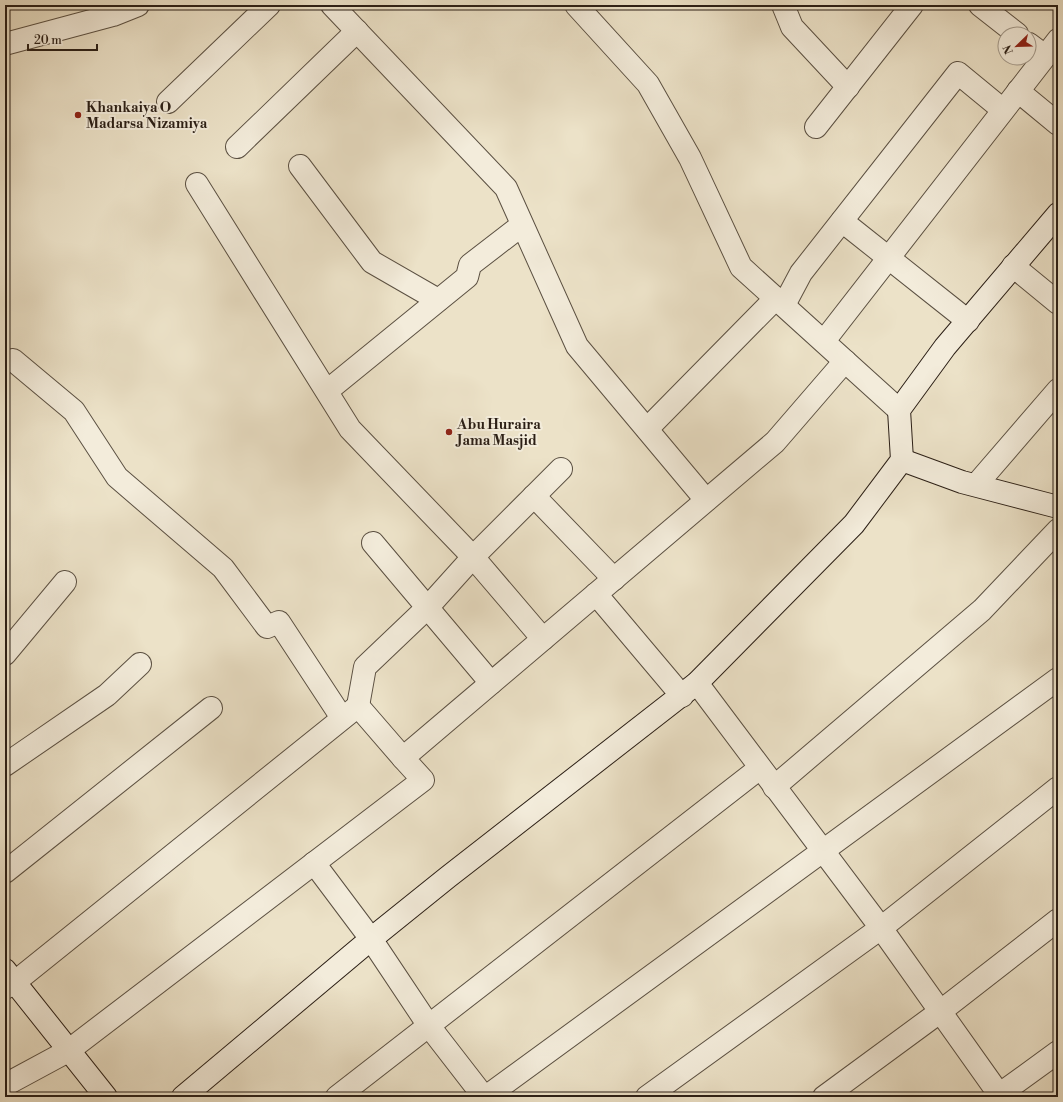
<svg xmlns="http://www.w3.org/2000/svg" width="1063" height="1102" font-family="'Libre Bodoni',serif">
  <rect width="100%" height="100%" fill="#ece2c8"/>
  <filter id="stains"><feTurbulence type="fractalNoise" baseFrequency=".005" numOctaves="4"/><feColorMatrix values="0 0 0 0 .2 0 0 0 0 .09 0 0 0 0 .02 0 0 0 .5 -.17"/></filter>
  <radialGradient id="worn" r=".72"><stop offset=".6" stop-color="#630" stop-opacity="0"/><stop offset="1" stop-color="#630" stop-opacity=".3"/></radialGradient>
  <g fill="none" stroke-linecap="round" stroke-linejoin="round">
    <g stroke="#5b5042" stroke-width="24">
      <g id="street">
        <polyline points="332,5 506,188 577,346 706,500"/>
        <polyline points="576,5 648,84 690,158 741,267 899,410"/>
        <polyline points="783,5 792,27 848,87"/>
        <polyline points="980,5 1017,34"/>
        <polyline points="5,44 113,15 138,5"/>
        <polyline points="1029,44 1045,56"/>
        <polyline points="1018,91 1058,124"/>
        <polyline points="168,102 269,5"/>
        <polyline points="816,127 912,5"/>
        <polyline points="237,147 357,31"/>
        <polyline points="300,166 372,262 438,300"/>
        <polyline points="197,184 350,429 473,557 543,639"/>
        <polyline points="842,221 968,321"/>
        <polyline points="1013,266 1058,303"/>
        <polyline points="784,305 801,273 958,73 1003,110"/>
        <polyline points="824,341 1058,40"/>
        <polyline points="13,360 74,411 117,477 223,568 267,627 279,622 342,718"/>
        <polyline points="327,391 467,277 470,265 522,225"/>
        <polyline points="647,429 776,298"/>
        <polyline points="976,485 1058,390"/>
        <polyline points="534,496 614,579"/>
        <polyline points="373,543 491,683"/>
        <polyline points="596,594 682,696"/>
        <polyline points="5,654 65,582"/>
        <polyline points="697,683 881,928 1001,1097"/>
        <polyline points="358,706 365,667 428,607 473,557 561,469"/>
        <polyline points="5,765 107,695 140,664"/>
        <polyline points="774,787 982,610 1058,530"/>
        <polyline points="314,863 371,939 429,1026 484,1097"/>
        <polyline points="5,872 211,708"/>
        <polyline points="5,988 15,982 358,706 403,758"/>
        <polyline points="5,1085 68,1051 423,780 403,758 775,442 845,361"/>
        <polyline points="337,1097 760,768"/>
        <polyline points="486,1097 1058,679"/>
        <polyline points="647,1097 881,928 1058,788"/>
        <polyline points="824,1097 941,1011 1058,920"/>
        <polyline points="996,1097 1058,1052"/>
      </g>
    </g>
    <g stroke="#2b1f16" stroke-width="24">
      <g id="secondary">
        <polyline points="902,460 962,482 1058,507"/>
        <polyline points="5,970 106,1097"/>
        <polyline points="183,1097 371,939 448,877 697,683 854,524 902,460 899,410 945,347 1058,214"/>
      </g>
    </g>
    <use href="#street" stroke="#f3ecdb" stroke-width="22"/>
    <use href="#secondary" stroke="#f3ecdb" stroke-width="22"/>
  </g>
  <g fill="#8f2418" stroke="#f3ecdb" stroke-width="1.5">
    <circle cx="78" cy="115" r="4"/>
    <circle cx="449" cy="432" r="4"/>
  </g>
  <g text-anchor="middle" stroke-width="4" stroke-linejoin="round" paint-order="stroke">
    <g font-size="14" font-weight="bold" fill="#2b1f16" stroke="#f3ecdb" text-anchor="start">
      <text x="86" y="112">Khankaiya O<tspan x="86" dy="16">Madarsa Nizamiya</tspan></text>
      <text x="457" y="429">Abu Huraira<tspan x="457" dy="16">Jama Masjid</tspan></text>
    </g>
  </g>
  <rect width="1063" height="1102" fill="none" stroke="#ece2c8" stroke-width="20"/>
  <rect x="6" y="6" width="1051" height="1090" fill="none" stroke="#2b1f16" stroke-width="2"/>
  <rect x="10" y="10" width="1043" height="1082" fill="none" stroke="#2b1f16"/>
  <g transform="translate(1017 46) rotate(247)"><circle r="19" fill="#f3ecdb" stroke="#a39a8c"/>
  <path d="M0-3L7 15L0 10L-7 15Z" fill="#8f2418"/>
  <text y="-6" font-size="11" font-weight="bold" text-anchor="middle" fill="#2b1f16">N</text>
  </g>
  <path d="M28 44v6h69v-6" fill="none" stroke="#2b1f16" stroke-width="2"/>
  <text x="34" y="44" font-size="12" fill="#2b1f16" stroke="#f3ecdb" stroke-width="3" paint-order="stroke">20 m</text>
  <rect width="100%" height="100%" filter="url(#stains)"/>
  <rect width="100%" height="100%" fill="url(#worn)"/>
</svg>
